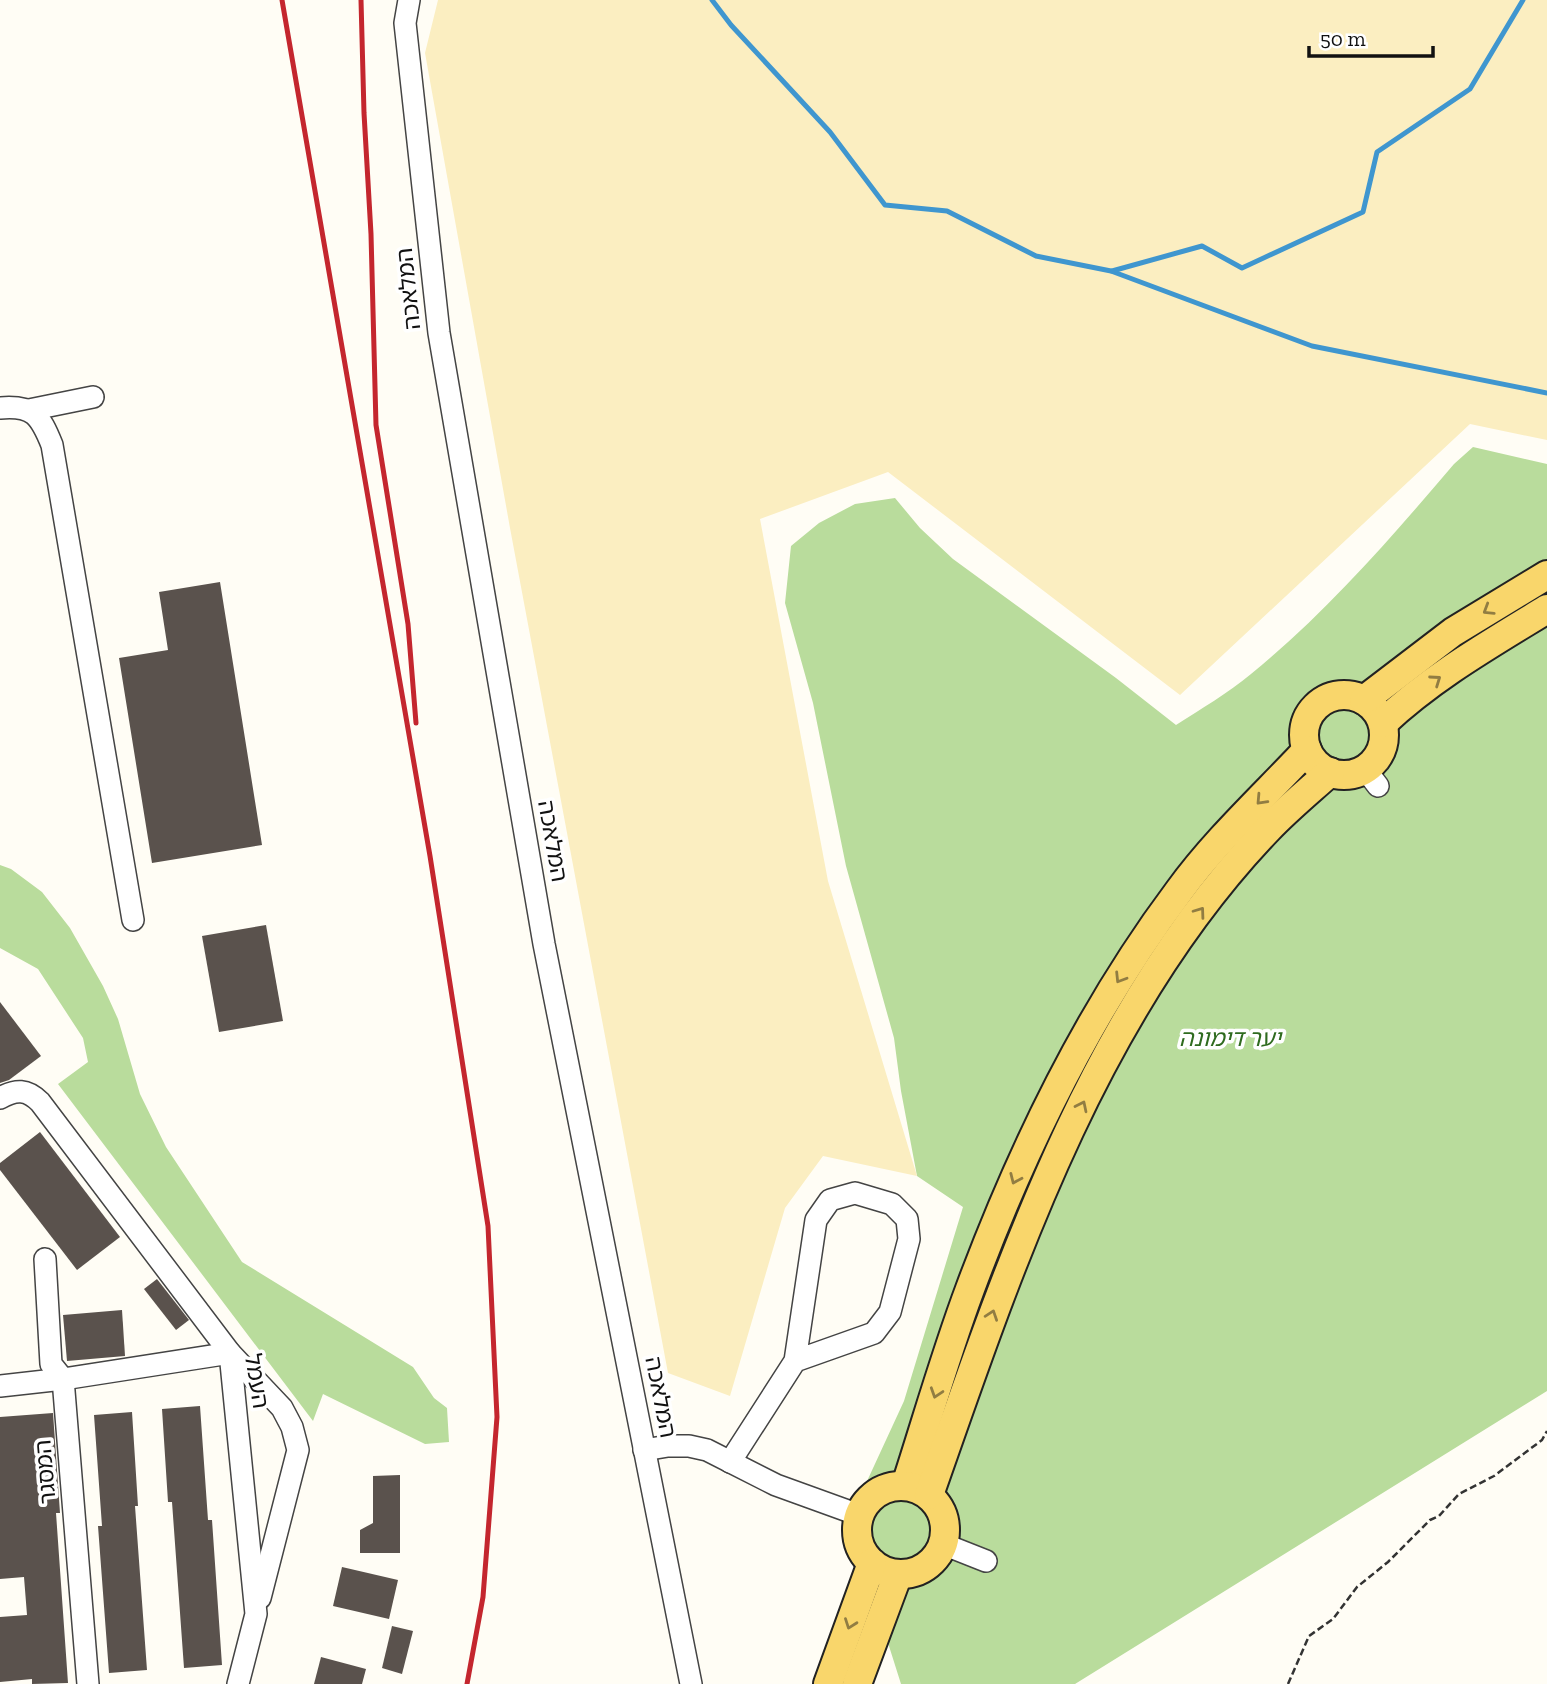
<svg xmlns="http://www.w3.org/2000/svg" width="1547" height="1684" font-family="'Zilla Slab','Noto Sans Hebrew',serif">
  <rect width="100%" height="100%" fill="#fffdf5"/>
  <g fill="#b9dc9c">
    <path d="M1473 447 1547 464V1391L1075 1684H901L870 1586 862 1492 904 1401 963 1207 917 1176 901 1091 894 1038 846 866 813 703 785 603 791 546 819 523 855 504 895 498 920 528 953 559 1116 678 1176 725C1201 709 1228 693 1251 674 1326 613 1391 538 1454 464Z"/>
    <polygon points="0,865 11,869 42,892 70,928 103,986 118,1019 140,1094 166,1147 242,1262 413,1367 434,1398 447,1408 449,1442 425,1444 323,1394 313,1421 58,1084 88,1062 83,1038 38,969 0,948"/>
  </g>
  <polygon fill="#fbeec1" points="438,0 1547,0 1547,440 1470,424 1180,695 888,472 760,519 828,881 917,1176 823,1156 785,1208 730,1396 668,1373 510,528 425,53"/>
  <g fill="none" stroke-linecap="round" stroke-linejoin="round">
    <g stroke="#3f96cf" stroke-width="5">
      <polyline points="712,0 731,25 830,132 885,205 947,211 1036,256 1111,271 1312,346 1547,393"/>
      <polyline points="1112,271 1202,246 1242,268 1363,212 1377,152 1470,89 1523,0"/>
    </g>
  </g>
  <g fill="#5a524d">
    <polygon points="220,582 262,845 152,863 119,658 168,650 159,592"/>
    <polygon points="266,925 283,1021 219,1032 202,936"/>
    <polygon points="0,1002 41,1056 9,1080 0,1083"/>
    <polygon points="40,1132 120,1237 77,1270 0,1170 0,1163"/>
    <polygon points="157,1279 189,1320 176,1330 144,1289"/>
    <polygon points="122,1310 125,1356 67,1361 63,1315"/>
    <polygon points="200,1406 208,1520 212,1520 222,1665 184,1668 172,1502 168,1502 162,1409"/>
    <polygon points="132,1412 138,1506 135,1506 147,1670 109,1673 98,1526 102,1526 94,1415"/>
    <polygon points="53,1413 60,1513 56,1513 68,1683 32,1684 32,1679 0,1682 0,1617 27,1615 24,1577 0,1579 0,1417"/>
    <polygon points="400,1475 400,1553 360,1553 360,1530 373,1523 373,1476"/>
    <polygon points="342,1567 398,1580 389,1619 333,1606"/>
    <polygon points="392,1626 413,1631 402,1674 382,1668"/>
    <polygon points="321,1657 366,1669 362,1684 314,1684"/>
  </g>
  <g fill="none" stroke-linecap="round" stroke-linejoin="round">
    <g stroke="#444" stroke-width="24">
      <g id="minor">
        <polyline points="409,0 405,23 439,333 544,944 691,1684"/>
        <path d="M0 408C33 405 40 415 52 445L133 920"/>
        <polyline points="29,410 93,397"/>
        <polyline points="1365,769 1378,786"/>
        <path d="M0 1098C16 1089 27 1089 40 1102L230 1353 256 1614 238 1684"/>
        <polyline points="45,1259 51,1364 63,1379 88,1684"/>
        <polyline points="0,1386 63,1379 230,1353 282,1408 292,1427 298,1450 260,1598"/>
        <polyline points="644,1450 668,1446 689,1446 707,1450 776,1485 859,1515"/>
        <polyline points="730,1462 795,1361 816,1220 830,1200 855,1193 892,1204 907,1219 909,1239 890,1312 874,1333 795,1361"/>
        <polyline points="943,1544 986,1561"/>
      </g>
    </g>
    <g stroke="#222" stroke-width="32">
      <g id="major">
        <circle cx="1344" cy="735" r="40"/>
        <polyline points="1364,700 1453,632 1547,575"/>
        <path d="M1383 723C1432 677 1490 644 1547 609"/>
        <path d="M906 1485C927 1420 946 1353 970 1289 1022 1149 1089 1011 1179 891 1216 840 1264 796 1307 750"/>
        <circle cx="901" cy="1530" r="44"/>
        <path d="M929 1495C1010 1263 1094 1010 1268 829 1287 809 1309 791 1330 772"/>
        <polyline points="828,1684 872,1563"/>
        <polyline points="857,1684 898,1574"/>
      </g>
    </g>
    <g stroke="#333" stroke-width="2.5" stroke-dasharray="7 3.5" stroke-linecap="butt">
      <polyline points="1386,769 1394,752 1397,740"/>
      <polyline points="950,1503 954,1508 957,1530"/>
      <polyline points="919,1584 944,1565"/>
      <polyline points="1288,1684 1309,1636 1333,1619 1357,1587 1388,1562 1430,1520 1439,1516 1459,1494 1494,1476 1542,1440 1547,1431"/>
    </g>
    <use href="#minor" stroke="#fff" stroke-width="21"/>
    <use href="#major" stroke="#f9d66b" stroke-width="28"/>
    <g stroke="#c4262e" stroke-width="5">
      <polyline points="282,0 430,856 488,1226 497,1417 483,1597 467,1684"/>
      <polyline points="361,0 364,113 371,234 376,425 408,624 416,723"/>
    </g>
  </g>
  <defs><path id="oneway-chevron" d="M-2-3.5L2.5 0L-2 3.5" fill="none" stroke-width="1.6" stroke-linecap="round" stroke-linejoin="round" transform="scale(1.75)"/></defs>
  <g stroke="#917d42">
    <use href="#oneway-chevron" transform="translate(1488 610) rotate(148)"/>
    <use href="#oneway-chevron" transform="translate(1436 680) rotate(-35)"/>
    <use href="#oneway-chevron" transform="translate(1261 800) rotate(133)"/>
    <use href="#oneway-chevron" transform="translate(1200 912) rotate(-54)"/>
    <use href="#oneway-chevron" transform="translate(1120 978) rotate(122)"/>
    <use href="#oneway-chevron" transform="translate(1082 1106) rotate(-64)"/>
    <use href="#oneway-chevron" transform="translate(1015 1179) rotate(114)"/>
    <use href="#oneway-chevron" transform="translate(992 1315) rotate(-71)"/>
    <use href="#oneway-chevron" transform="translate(936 1393) rotate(108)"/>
    <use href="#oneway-chevron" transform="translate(850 1624) rotate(110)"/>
  </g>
  <g text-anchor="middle" stroke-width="7" stroke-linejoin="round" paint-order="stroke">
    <g font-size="23" fill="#111" stroke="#fff">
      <text transform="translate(408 289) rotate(-96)" y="8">המלאכה</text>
      <text transform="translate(553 841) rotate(80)" y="8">המלאכה</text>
      <text transform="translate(257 1381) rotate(81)" y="8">העמל</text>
      <text transform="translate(661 1397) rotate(79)" y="8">המלאכה</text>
      <text transform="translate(45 1472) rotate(-95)" y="8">המסגר</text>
    </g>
    <g font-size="23" font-style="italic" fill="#2f6b1f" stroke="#fff">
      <text x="1230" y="1046">יער דימונה</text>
    </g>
  </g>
  <path d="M1309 46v10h124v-10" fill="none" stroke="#111111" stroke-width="3.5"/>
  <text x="1320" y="46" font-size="21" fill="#111111" stroke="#ffffff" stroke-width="5" paint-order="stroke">50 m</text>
</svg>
